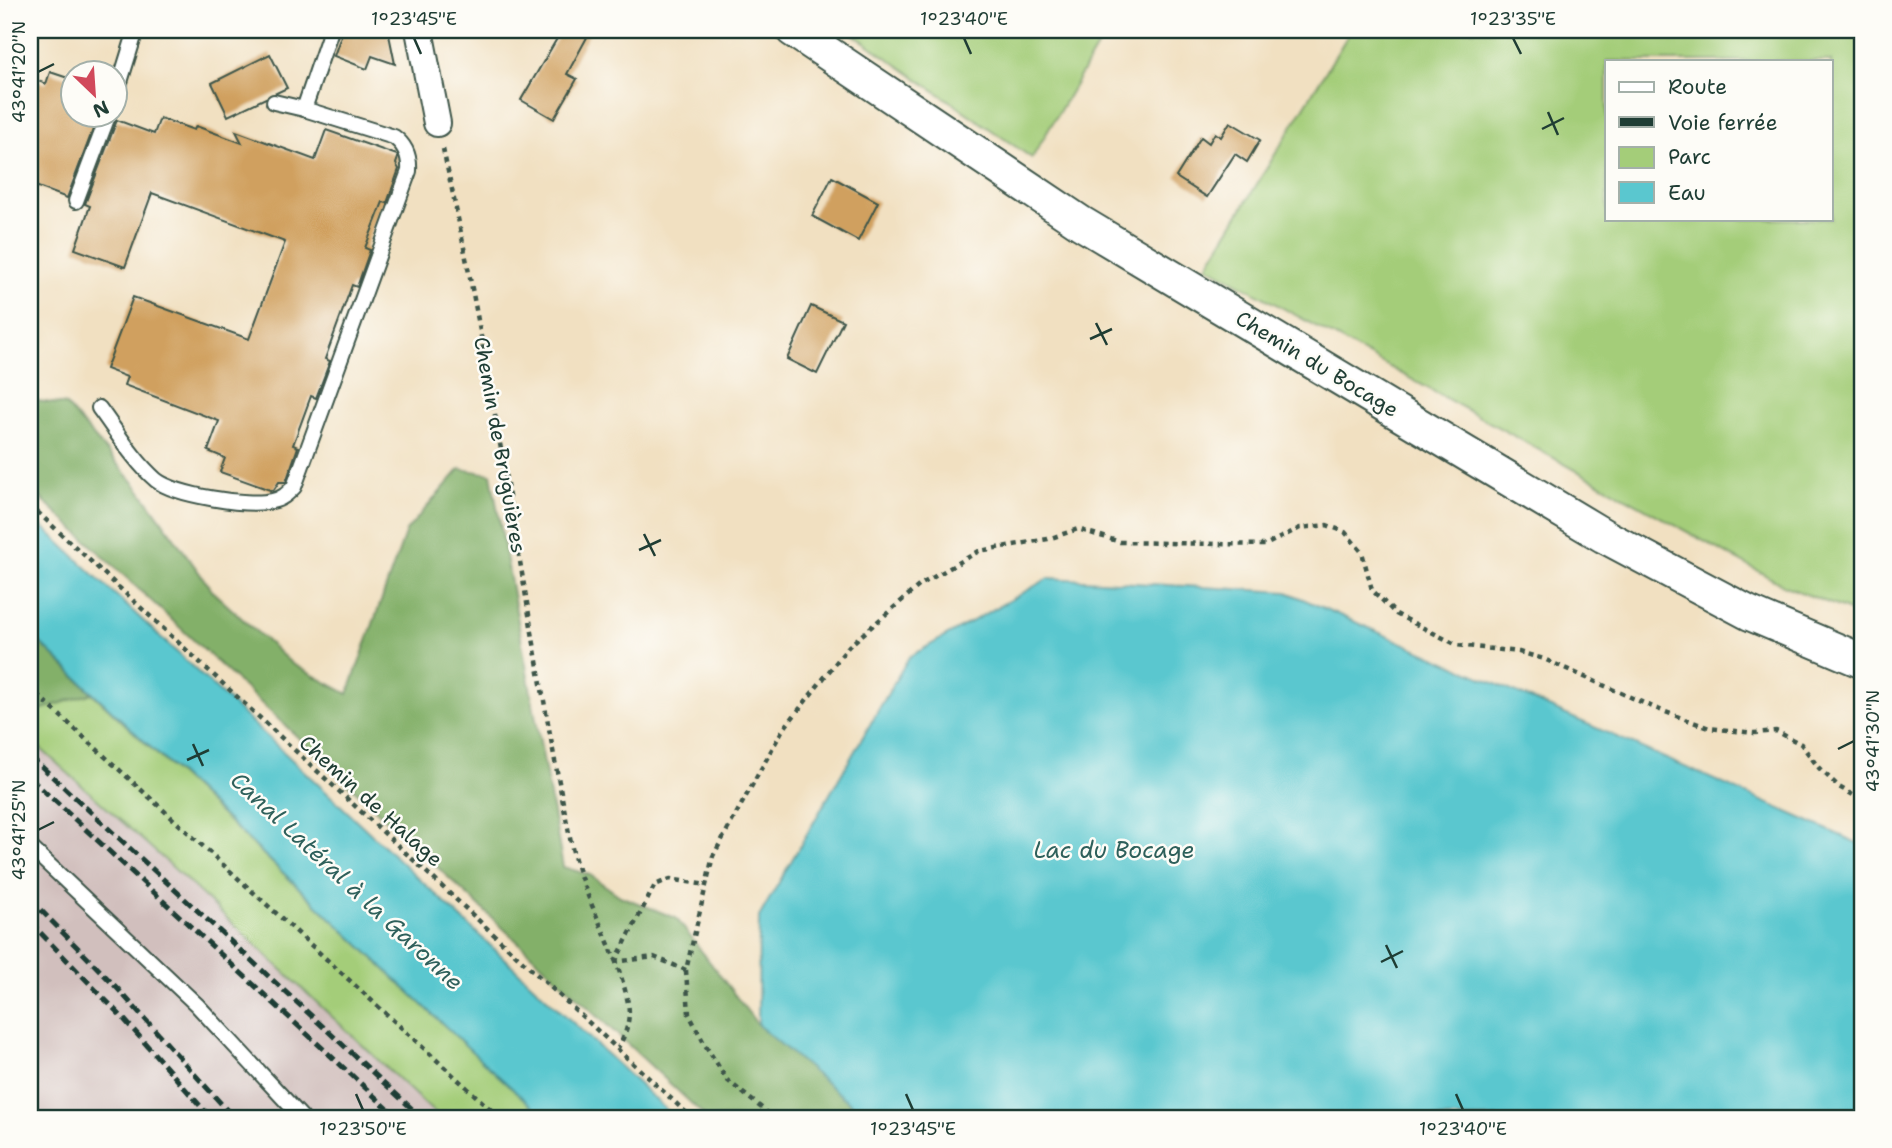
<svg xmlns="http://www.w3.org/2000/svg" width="1892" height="1148" font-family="'Shantell Sans',sans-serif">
  <rect width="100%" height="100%" fill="#fdfcf7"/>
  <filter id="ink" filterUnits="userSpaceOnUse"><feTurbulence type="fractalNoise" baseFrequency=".0143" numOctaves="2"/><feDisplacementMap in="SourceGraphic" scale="14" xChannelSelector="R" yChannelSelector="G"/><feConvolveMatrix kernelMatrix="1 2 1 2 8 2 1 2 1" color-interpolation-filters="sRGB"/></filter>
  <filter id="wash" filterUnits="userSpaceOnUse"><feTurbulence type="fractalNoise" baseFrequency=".00686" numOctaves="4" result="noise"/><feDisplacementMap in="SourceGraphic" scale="28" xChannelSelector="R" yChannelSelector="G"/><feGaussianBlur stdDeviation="1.57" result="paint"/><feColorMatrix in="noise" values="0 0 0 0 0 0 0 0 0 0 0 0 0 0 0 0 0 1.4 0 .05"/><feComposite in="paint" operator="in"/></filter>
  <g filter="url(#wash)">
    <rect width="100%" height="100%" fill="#f1e0c1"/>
    <polygon fill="#d1bfbd" points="30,739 168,863 440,1118 30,1118"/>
    <g fill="#a4cd79" stroke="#628556" stroke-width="2" fill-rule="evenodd">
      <polygon points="847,30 1107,30 1032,158"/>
      <path d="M1351 30H1862V616L1785 586 1207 266ZM1607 61H1831V219H1607Z"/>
      <polygon points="92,693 481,1060 545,1118 440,1118 168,863 30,739 30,713"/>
    </g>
    <g fill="#83b069" stroke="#51764e" stroke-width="2">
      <polygon points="30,400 66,405 137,486 214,593 292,664 348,694 406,531 460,469 491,474 563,867 590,875 620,896 676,918 758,1025 868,1118 707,1118 30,488"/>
      <polygon points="30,633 92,693 30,713"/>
    </g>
    <g fill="#5ac7cf" stroke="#3c8282" stroke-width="2">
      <polygon points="30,515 675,1118 545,1118 481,1060 30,633"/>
      <polygon points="1049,578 1287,592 1862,845 1862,1118 868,1118 758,1025 759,917 909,657"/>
    </g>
    <g id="blocks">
      <g fill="#d0a05e">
        <polygon points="343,30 388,30 395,64 372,56 367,69 334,56"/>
        <polygon points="562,30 591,30 567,74 577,79 554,119 521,100"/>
        <polygon points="270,54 287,88 228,116 212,83"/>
        <polygon points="50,72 74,80 74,116 98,116 67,198 30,184 30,78 46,84"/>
        <polygon points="160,118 194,130 196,126 242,143 236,131 315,160 326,130 397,155 398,158 396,164 399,169 387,203 383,202 365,248 370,250 357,287 352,285 325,359 330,361 316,398 311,396 293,445 298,447 286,482 279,482 273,491 220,472 225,458 208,451 219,421 124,385 127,377 106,369 133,297 249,339 285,242 152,193 125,267 75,249 90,206 85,204 117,120 154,134"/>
        <polygon points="1230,122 1260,140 1247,162 1235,154 1207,197 1176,177 1201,137 1209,143 1215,133 1221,137"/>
        <polygon points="832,177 878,202 858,241 812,216"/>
        <polygon points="811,306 843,321 817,374 787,359"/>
      </g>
    </g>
  </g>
  <g filter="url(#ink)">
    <use href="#blocks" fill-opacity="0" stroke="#3e5549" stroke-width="2"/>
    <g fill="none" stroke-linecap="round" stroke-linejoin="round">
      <g stroke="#3e5549" stroke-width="18">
        <g id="service">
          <polyline points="116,95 136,30"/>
          <polyline points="274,102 304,109"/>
          <polyline points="76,201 108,116"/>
          <path d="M99 408C117 432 133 460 156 480 175 495 248 507 272 501 282 499 287 494 294 487L409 171C410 156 405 145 394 137L304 109 331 30"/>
          <polyline points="30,847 197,1005 302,1118"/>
        </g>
      </g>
      <g stroke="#3e5549" stroke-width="30">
        <polyline id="minor" points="419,30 437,123"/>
      </g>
      <g stroke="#3e5549" stroke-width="37">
        <polyline id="tertiary" points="793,30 1081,223 1604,536 1749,613 1862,661"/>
      </g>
      <g stroke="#3e5549" stroke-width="4.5" stroke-dasharray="5 5" stroke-linecap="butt">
        <path d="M443 149C495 379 524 612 571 843 582 898 617 947 628 1003 631 1019 626 1034 618 1048"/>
        <polyline points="30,505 692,1118"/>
        <polyline points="30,688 500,1118"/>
        <polyline points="614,962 654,957 686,970 713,856 782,731 849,646 920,585 979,551 1048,539 1078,529 1120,542 1265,545 1300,528 1327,525 1345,532 1362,552 1372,590 1396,614 1457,645 1519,652 1544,659 1655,708 1709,728 1754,733 1776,731 1801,744 1819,768 1839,787 1862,800"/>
        <polyline points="615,962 655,885 670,879 706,885"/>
        <polyline points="686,970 689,1014 704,1043 727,1080 774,1118"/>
      </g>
      <use href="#service" stroke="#fff" stroke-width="14"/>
      <use href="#minor" stroke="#fff" stroke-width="26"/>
      <use href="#tertiary" stroke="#fff" stroke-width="33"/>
      <g stroke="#1f3d34" stroke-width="5" stroke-dasharray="10 5" stroke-linecap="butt">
        <polyline points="30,756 422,1118"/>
        <polyline points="30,778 398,1118"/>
        <polyline points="30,899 118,989 234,1118"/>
        <polyline points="30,922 123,1018 211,1118"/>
      </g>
    </g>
  </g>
  <path fill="none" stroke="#1f3d34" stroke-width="2.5" d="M414 38 421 54M964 38 971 54M1513 38 1521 54M38 72 54 64M1548 112 1558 135M1542 129 1564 118M1096 323 1107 345M1090 339 1112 329M644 534 655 556M639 550 661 540M193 744 203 766M1838 749 1854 741M187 760 209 750M38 830 54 822M1386 945 1397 968M1381 962 1403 951M356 1094 363 1110M906 1094 913 1110M1456 1094 1463 1110"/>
  <g text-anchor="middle" stroke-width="5" stroke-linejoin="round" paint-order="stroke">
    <g font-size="21" fill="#1f3d34" stroke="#fdfcf7">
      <text transform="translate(1317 364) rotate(31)" y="7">Chemin du Bocage</text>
      <text transform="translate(500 445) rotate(80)" y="7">Chemin de Bruguières</text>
      <text transform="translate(371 801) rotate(42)" y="7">Chemin de Halage</text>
    </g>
    <g font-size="23" font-style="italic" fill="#2e605b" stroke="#fdfcf7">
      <text x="1114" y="858">Lac du Bocage</text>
      <text transform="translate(347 881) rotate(43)" y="8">Canal Latéral à la Garonne</text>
    </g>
  </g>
  <rect width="1892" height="1148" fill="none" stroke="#fdfcf7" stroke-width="77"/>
  <rect x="1605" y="60" width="228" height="161" fill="#fdfcf7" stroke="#a4b0a9" stroke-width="2"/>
  <rect x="1619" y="82" width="35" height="10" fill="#ffffff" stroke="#a4b0a9" stroke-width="2"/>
  <text x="1668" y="94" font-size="21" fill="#1f3d34">Route</text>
  <rect x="1619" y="117" width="35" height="10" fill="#1f3d34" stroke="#a4b0a9" stroke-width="2"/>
  <text x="1668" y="130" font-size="21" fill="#1f3d34">Voie ferrée</text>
  <rect x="1619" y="147" width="35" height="21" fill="#a4cd79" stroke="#a4b0a9" stroke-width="2"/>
  <text x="1668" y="164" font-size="21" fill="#1f3d34">Parc</text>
  <rect x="1619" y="182" width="35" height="21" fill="#5ac7cf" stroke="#a4b0a9" stroke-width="2"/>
  <text x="1668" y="200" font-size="21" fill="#1f3d34">Eau</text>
  <g transform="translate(94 94) rotate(155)"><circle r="33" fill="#fdfcf7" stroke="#a4b0a9" stroke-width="2"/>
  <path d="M0-5L12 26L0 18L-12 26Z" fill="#d1495b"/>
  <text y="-10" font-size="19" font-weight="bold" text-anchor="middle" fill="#1f3d34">N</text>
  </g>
  <rect x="38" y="38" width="1816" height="1072" fill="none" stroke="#1f3d34" stroke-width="2.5"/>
  <g font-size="18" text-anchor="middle" fill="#1f3d34">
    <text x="414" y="25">1°23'45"E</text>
    <text x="964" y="25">1°23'40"E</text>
    <text x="1513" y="25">1°23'35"E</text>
    <text transform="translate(19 72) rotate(-90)" y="6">43°41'20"N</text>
    <text transform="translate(1873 741) rotate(-90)" y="6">43°41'30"N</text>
    <text transform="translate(19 830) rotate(-90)" y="6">43°41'25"N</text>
    <text x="363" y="1135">1°23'50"E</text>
    <text x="913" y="1135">1°23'45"E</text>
    <text x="1463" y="1135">1°23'40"E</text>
  </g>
</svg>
